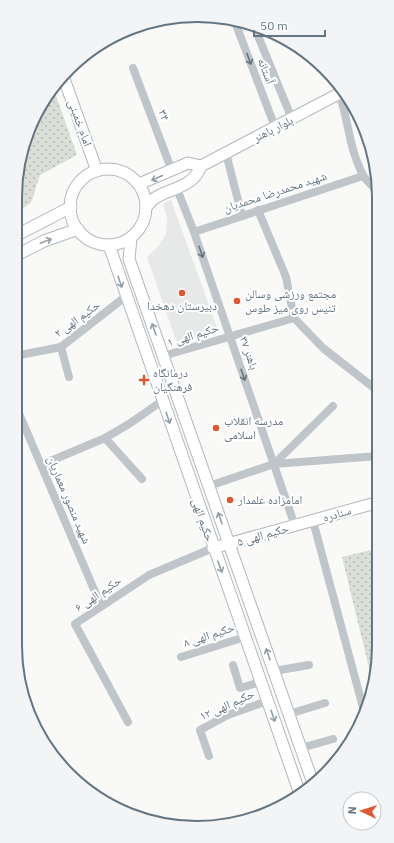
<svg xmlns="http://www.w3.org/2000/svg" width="394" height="843" font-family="'IBM Plex Sans','Noto Naskh Arabic',sans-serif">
  <defs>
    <pattern id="park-dots" width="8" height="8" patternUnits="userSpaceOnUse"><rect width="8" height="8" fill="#d9ded6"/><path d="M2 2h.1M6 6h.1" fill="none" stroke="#b4b9b3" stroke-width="1.8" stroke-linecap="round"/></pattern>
  </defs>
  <rect width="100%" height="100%" fill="#f9f9f7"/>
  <polygon fill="#e7e8e8" points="171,200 218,330 178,346 147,257 158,247 166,234 167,219 163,204"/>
  <g fill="url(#park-dots)">
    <polygon points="54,90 77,155 40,175 31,203 15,213 15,197 29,128"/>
    <polygon points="379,548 379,646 372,680 342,557"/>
  </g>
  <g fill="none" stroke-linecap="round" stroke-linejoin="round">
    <g stroke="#b3b9bd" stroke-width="13">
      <g id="secondary">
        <polyline points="63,76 97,171"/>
        <polyline points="201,166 344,91"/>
        <circle cx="108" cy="207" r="38"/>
        <polyline points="139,184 188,163 201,166"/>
        <path d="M146 207C149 204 152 200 155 198 172 187 193 188 201 166"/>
        <polyline points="15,236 71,207"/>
        <polyline points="131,238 129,259 313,783"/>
        <polyline points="109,245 300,794"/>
        <polyline points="15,256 44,241 78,229"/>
        <polyline points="213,548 379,502"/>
      </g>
    </g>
    <g stroke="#c0c5c9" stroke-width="8">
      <polyline points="235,22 275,127"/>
      <polyline points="254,26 292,119"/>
      <polyline points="133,68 172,171"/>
      <path d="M334 79C348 109 347 145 363 175 366 181 373 186 377 191"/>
      <polyline points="226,153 242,216"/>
      <polyline points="177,189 194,232 295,526"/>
      <polyline points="258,210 286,277 294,318 323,348 378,391"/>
      <polyline points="194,232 363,176"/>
      <polyline points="61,347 69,377"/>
      <polyline points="15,356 61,347 125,297"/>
      <polyline points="163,356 294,318"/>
      <polyline points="15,404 101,606"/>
      <polyline points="105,438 142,479"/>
      <polyline points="274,464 333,406"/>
      <polyline points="41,465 105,438 129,424 162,401"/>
      <polyline points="209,486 274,464 378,456"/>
      <polyline points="313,521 365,715"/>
      <polyline points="181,657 245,637"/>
      <polyline points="233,665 240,688 261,682"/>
      <polyline points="274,671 309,665"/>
      <polyline points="289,714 325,703"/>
      <polyline points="128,722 75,624 149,575 213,548"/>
      <polyline points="301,748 333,739"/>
      <polyline points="209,756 200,730 228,715 267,701"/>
    </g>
    <use href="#secondary" stroke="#fff" stroke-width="11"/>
  </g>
  <defs><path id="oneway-shaft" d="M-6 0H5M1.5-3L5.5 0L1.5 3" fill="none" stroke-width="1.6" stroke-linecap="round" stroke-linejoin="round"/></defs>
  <g stroke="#657581">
    <use href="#oneway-shaft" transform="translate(249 59) rotate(69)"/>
    <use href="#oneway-shaft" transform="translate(201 252) rotate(71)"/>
    <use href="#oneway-shaft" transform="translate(243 375) rotate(71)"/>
  </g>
  <g stroke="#939ea7">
    <use href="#oneway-shaft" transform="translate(157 178) rotate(156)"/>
    <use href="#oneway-shaft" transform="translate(46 241) rotate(-22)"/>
    <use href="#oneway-shaft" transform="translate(120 282) rotate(71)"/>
    <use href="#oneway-shaft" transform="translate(154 329) rotate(-109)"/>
    <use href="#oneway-shaft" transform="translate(168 418) rotate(71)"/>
    <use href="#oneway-shaft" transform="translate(220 518) rotate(-109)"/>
    <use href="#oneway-shaft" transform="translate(220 567) rotate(70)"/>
    <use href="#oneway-shaft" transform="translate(268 654) rotate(-109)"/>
    <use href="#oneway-shaft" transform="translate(273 716) rotate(71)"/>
  </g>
  <g fill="#e05831" stroke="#fff" stroke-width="1.5">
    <circle cx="182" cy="293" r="4"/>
    <circle cx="237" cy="301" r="4"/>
    <path d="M142 374h4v4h4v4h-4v4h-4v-4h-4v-4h4z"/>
    <circle cx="216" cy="428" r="4"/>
    <circle cx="230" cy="500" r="4"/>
  </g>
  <g text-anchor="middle" stroke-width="4" stroke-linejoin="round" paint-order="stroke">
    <g font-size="12" fill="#657581" stroke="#fff">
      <text transform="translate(266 71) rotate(69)" y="4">آستانه</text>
      <text transform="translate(164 115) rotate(69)" y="4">۳۴</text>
      <text transform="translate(80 123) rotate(70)" y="4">امام خمینی</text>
      <text transform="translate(273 129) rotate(-27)" y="4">بلوار باهنر</text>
      <text transform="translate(275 192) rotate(-18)" y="4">شهید محمدرضا محمدیان</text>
      <text transform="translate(77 319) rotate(-36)" y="4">حکیم الهی ۲</text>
      <text transform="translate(193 335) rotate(-17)" y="4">حکیم الهی ۱</text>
      <text transform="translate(249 353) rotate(71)" y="4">باهنر ۳۷</text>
      <text transform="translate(69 500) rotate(67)" y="4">شهید منصور معماریان</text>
      <text transform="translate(337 514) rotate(-16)" y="4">سنادره</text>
      <text transform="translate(203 520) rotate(71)" y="4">حکیم الهی</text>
      <text transform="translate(263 535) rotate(-16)" y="4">حکیم الهی ۵</text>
      <text transform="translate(98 594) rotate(-34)" y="4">حکیم الهی ۶</text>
      <text transform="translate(209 635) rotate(-18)" y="4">حکیم الهی ۸</text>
      <text transform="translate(227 705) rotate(-24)" y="4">حکیم الهی ۱۲</text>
    </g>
    <g font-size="12" fill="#657581" stroke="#fff" text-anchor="start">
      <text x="245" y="298">مجتمع ورزشی وسالن<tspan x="245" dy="14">تنیس روی میز طوس</tspan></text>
      <text x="182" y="310" text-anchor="middle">دبیرستان دهخدا</text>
      <text x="153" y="377">درمانگاه<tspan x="153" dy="14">فرهنگیان</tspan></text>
      <text x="224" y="425">مدرسه انقلاب<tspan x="224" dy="14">اسلامی</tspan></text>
      <text x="238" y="504">امامزاده علمدار</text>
    </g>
  </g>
  <path d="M0 0H394V843H0ZM197 22H197A175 175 0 0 1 372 197V646A175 175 0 0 1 197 821H197A175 175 0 0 1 22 646V197A175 175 0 0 1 197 22Z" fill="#f3f4f5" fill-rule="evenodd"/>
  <path fill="none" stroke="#657581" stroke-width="2" d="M197 22H197A175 175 0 0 1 372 197V646A175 175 0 0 1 197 821H197A175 175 0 0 1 22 646V197A175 175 0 0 1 197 22Z"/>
  <g transform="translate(362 811) rotate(274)"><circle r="19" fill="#ffffff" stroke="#c1c8cd"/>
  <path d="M0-3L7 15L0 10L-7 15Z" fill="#e05831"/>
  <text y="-6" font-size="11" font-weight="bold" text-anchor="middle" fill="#657581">N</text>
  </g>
  <path d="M254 30v6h71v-6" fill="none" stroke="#657581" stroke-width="2"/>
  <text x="260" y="30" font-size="12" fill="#657581" stroke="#ffffff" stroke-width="3" paint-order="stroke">50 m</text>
</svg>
